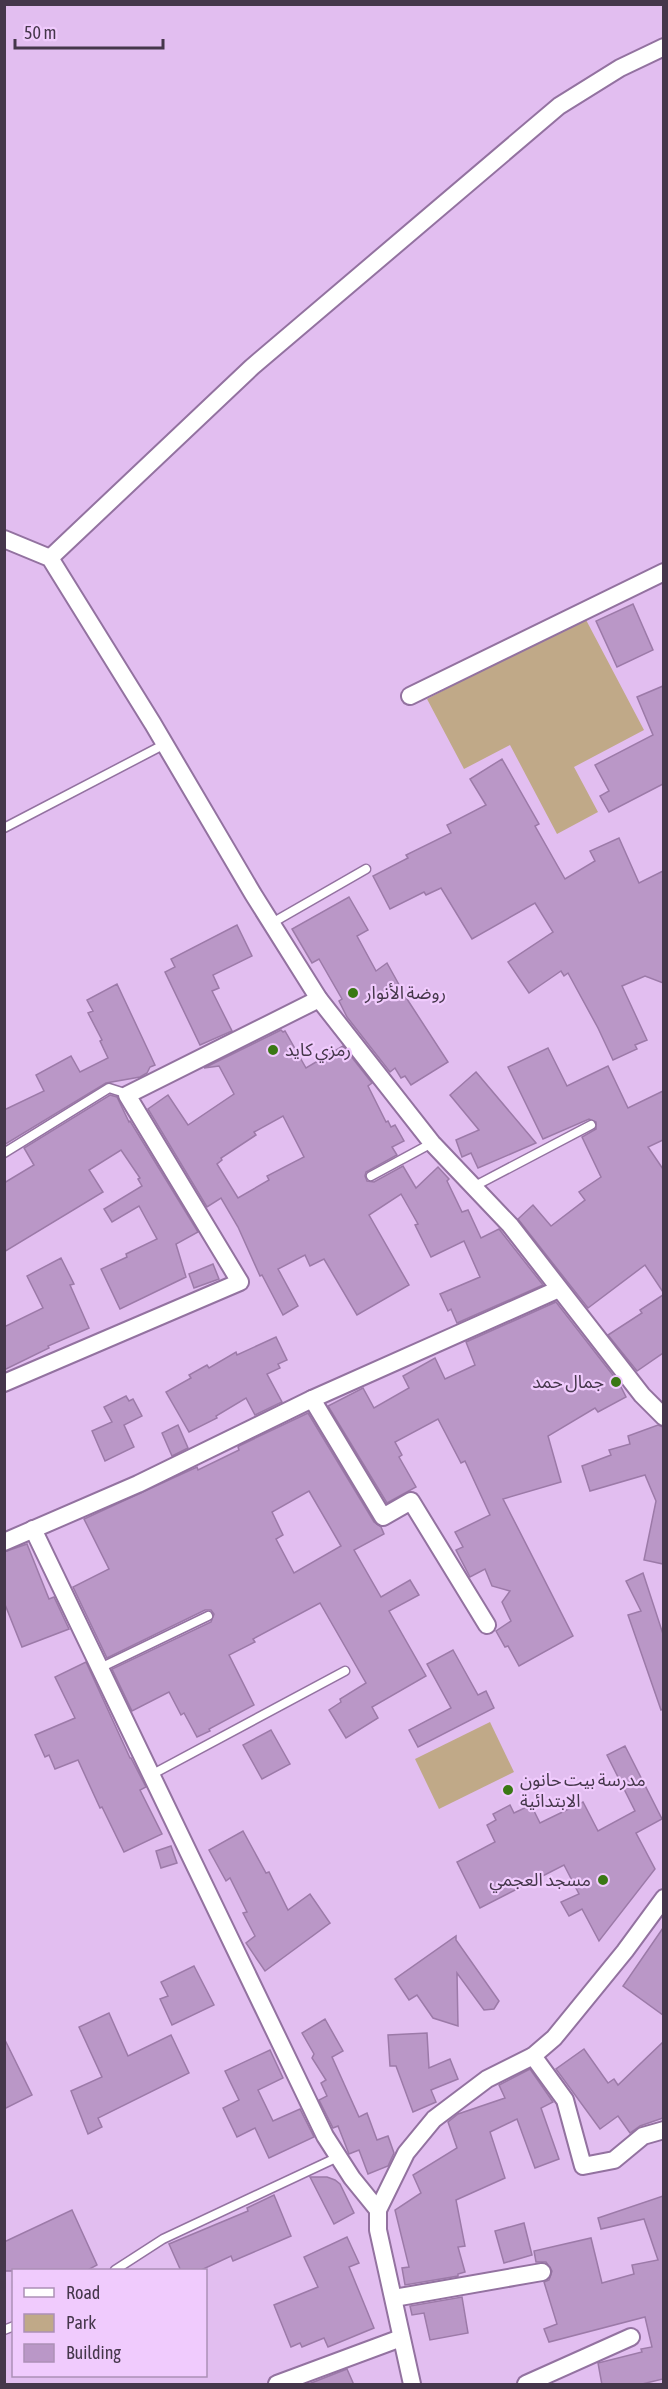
<svg xmlns="http://www.w3.org/2000/svg" width="668" height="2389" font-family="'Asap Condensed','Noto Sans Arabic',sans-serif">
  <rect width="100%" height="100%" fill="#e2bef0"/>
  <g fill="#c0a988">
    <polygon points="584,616 644,730 574,767 598,812 557,834 510,745 464,769 427,699"/>
    <polygon points="490,1722 514,1772 439,1809 415,1759"/>
  </g>
  <g fill="#ba97c7" stroke="#9c7aa8" stroke-width="1.5" fill-rule="evenodd">
    <polygon points="633,604 653,650 617,667 596,621"/>
    <polygon points="663,686 663,784 609,812 600,796 609,791 595,765 653,735 637,697"/>
    <polygon points="502,759 539,824 535,826 565,879 595,861 590,851 619,838 639,883 663,871 663,983 645,976 622,986 647,1040 635,1045 637,1049 613,1060 598,1028 568,973 564,976 561,971 529,993 508,962 553,932 535,903 472,939 441,888 426,895 424,892 390,909 373,876 408,858 406,855 451,833 447,825 486,805 470,779"/>
    <polygon points="349,897 368,930 357,936 376,971 387,963 407,999 448,1062 411,1085 405,1076 401,1078 395,1068 390,1072 347,1017 339,1001 342,999 319,959 312,963 292,929"/>
    <polygon points="237,925 252,956 213,975 219,988 212,991 232,1031 200,1045 165,972 175,967 171,959"/>
    <polygon points="117,984 155,1065 150,1067 147,1073 140,1077 106,1083 4,1145 4,1110 44,1091 36,1075 71,1056 80,1072 108,1058 100,1041 102,1040 88,1013 93,1011 87,1000"/>
    <path d="M281 1030 283 1032 285 1031 306 1068 343 1046 372 1083 368 1086 386 1122 388 1121 391 1127 395 1125 404 1141 392 1147 397 1155 366 1172 365 1176 367 1181 374 1182 403 1166 416 1188 438 1167 449 1179 447 1181 462 1212 468 1210 481 1238 499 1229 543 1285 457 1323 451 1309 448 1311 440 1294 480 1277 464 1241 431 1257 415 1225 418 1224 401 1194 369 1215 409 1285 357 1315 324 1259 310 1266 305 1255 278 1269 298 1306 283 1315 262 1275 260 1276 238 1227 221 1198 207 1207 148 1109 168 1095 188 1125 234 1094 219 1066 204 1068ZM283 1116 304 1157 267 1176 269 1180 238 1198 217 1164 222 1160 221 1158 256 1135 254 1132Z"/>
    <polygon points="548,1048 567,1086 608,1066 628,1108 663,1091 663,1140 648,1147 663,1169 663,1292 645,1265 588,1308 518,1219 533,1205 551,1226 585,1200 579,1192 601,1177 582,1137 596,1129 596,1122 589,1119 543,1139 508,1067"/>
    <polygon points="476,1072 536,1143 478,1168 471,1153 462,1157 456,1140 479,1130 450,1095"/>
    <polygon points="110,1095 117,1097 129,1122 130,1121 198,1232 176,1244 186,1277 120,1309 101,1269 127,1257 126,1254 157,1239 139,1206 112,1222 104,1209 142,1186 138,1179 140,1178 121,1150 89,1170 103,1192 4,1252 4,1183 34,1165 24,1148"/>
    <polygon points="61,1258 74,1284 70,1285 89,1328 48,1346 49,1348 4,1370 4,1327 43,1308 27,1276"/>
    <polygon points="213,1264 219,1279 194,1288 189,1274"/>
    <polygon points="663,1295 663,1353 637,1371 608,1335 642,1313 640,1310"/>
    <polygon points="556,1302 619,1383 626,1397 598,1412 595,1408 548,1436 561,1482 503,1499 573,1636 519,1666 508,1646 505,1647 496,1631 511,1621 502,1602 510,1591 492,1586 485,1569 470,1577 456,1550 463,1547 455,1532 490,1515 465,1461 461,1463 438,1419 395,1442 402,1455 399,1457 416,1487 387,1503 328,1406 363,1388 374,1408 409,1388 403,1376 435,1358 445,1379 475,1365 466,1342"/>
    <polygon points="276,1337 287,1360 278,1364 280,1368 267,1374 282,1402 255,1415 246,1398 216,1416 217,1418 189,1432 166,1392 191,1378 189,1375 207,1365 209,1368 236,1352 237,1355"/>
    <polygon points="126,1396 129,1401 133,1399 142,1416 124,1425 134,1447 105,1461 92,1431 112,1422 104,1407"/>
    <path d="M308 1413 374 1522 381 1527 384 1534 354 1550 381 1597 410 1580 419 1595 389 1611 426 1676 372 1707 378 1718 346 1738 329 1710 341 1702 340 1699 366 1683 320 1603 253 1639 255 1642 229 1655 254 1705 209 1729 210 1731 197 1737 184 1713 181 1715 169 1692 132 1711 112 1669 211 1622 214 1614 211 1610H205L107 1658 73 1587 109 1569 84 1519 197 1467 198 1470 239 1450 238 1447 241 1445ZM309 1491 341 1546 294 1573 276 1539 283 1535 272 1512Z"/>
    <polygon points="178,1425 188,1448 172,1456 162,1433"/>
    <polygon points="658,1425 663,1427 663,1564 644,1560 656,1501 645,1475 590,1491 582,1466 611,1455 609,1450 630,1444 628,1436"/>
    <polygon points="27,1544 49,1599 54,1597 69,1629 22,1647 4,1602 4,1552"/>
    <polygon points="643,1573 663,1634 663,1709 661,1710 628,1615 641,1611 626,1581"/>
    <polygon points="453,1650 478,1695 486,1691 494,1708 418,1747 409,1730 451,1708 427,1664"/>
    <polygon points="86,1662 130,1758 131,1758 146,1787 140,1790 162,1834 124,1852 102,1807 100,1808 78,1760 55,1769 49,1755 45,1757 35,1735 75,1718 55,1677"/>
    <polygon points="271,1730 290,1764 262,1779 243,1745"/>
    <polygon points="625,1746 662,1819 636,1833 655,1869 599,1941 582,1909 569,1916 561,1902 579,1894 564,1865 480,1908 457,1862 495,1842 487,1825 496,1820 493,1814 510,1805 514,1813 531,1805 540,1823 583,1802 598,1831 635,1811 607,1755"/>
    <polygon points="243,1831 266,1873 269,1872 288,1910 310,1894 330,1923 265,1971 246,1943 255,1936 243,1913 247,1912 230,1878 226,1881 209,1850"/>
    <polygon points="171,1846 177,1863 161,1868 156,1851"/>
    <polygon points="663,1928 663,2015 623,1986"/>
    <polygon points="456,1936 456,1940 499,2001 494,2009 484,2010 457,1973 458,2026 433,2018 417,1995 409,2000 395,1979"/>
    <polygon points="194,1966 214,2005 172,2025 160,1999 168,1996 161,1982"/>
    <polygon points="109,2013 128,2056 171,2035 189,2073 98,2118 102,2127 88,2134 71,2091 102,2077 79,2027"/>
    <polygon points="325,2019 343,2051 332,2057 359,2117 367,2113 377,2140 388,2136 394,2153 388,2166 368,2174 359,2150 349,2154 338,2126 333,2128 319,2100 327,2096 321,2083 326,2080 312,2058 314,2054 302,2033"/>
    <polygon points="427,2033 429,2068 450,2059 458,2079 431,2090 436,2102 413,2112 396,2066 390,2066 388,2035"/>
    <polygon points="4,2038 32,2095 4,2109"/>
    <polygon points="663,2042 663,2118 640,2126 630,2133 618,2116 600,2129 556,2069 584,2049 608,2083 614,2079 618,2085"/>
    <polygon points="270,2050 283,2078 258,2090 273,2121 300,2109 314,2137 269,2158 255,2128 237,2137 223,2108 239,2100 225,2071"/>
    <polygon points="530,2069 553,2102 541,2108 559,2159 535,2168 517,2119 490,2132 505,2178 456,2200 465,2246 458,2247 465,2272 458,2274 458,2276 405,2285 402,2268 409,2267 395,2210 421,2193 413,2175 457,2148 448,2122 458,2114 505,2098 499,2085"/>
    <polygon points="310,2177 327,2177 335,2180 340,2184 354,2213 334,2224"/>
    <polygon points="274,2195 291,2236 233,2261 231,2256 199,2271 181,2271 169,2244 248,2211 247,2208"/>
    <polygon points="663,2196 663,2379 638,2385 602,2385 598,2363 642,2352 641,2349 652,2347 645,2317 549,2342 544,2329 557,2324 544,2282 549,2280 552,2271 546,2262 536,2262 534,2251 591,2238 602,2283 634,2274 632,2265 658,2260 644,2219 601,2229 598,2218"/>
    <polygon points="72,2210 97,2265 86,2271 4,2271 4,2242"/>
    <polygon points="524,2223 532,2255 504,2263 495,2231"/>
    <polygon points="347,2237 359,2263 349,2267 374,2328 328,2347 324,2338 302,2347 300,2343 291,2347 274,2305 318,2287 304,2257"/>
    <polygon points="462,2297 468,2333 430,2340 424,2313 412,2315 410,2306"/>
    <polygon points="347,2369 354,2385 306,2385"/>
  </g>
  <g fill="none" stroke-linecap="round" stroke-linejoin="round">
    <g stroke="#9372a0" stroke-width="11">
      <g id="service">
        <polyline points="4,828 165,744"/>
        <polyline points="272,923 366,869"/>
        <polyline points="4,1153 109,1088 128,1094"/>
        <polyline points="371,1176 432,1143"/>
        <polyline points="473,1187 591,1125"/>
        <polyline points="100,1668 208,1616"/>
        <polyline points="151,1775 345,1671"/>
        <polyline points="115,2270 163,2239 338,2157"/>
        <polyline points="4,2330 14,2326"/>
      </g>
    </g>
    <g stroke="#9372a0" stroke-width="20">
      <g id="minor">
        <polyline points="4,539 50,558 153,724 253,894 319,999 432,1143 510,1225 642,1395 664,1417"/>
        <polyline points="50,558 252,367 559,106 620,68 664,47"/>
        <polyline points="410,696 664,572"/>
        <polyline points="4,1383 240,1282 127,1095 319,999"/>
        <polyline points="312,1399 383,1517 411,1501 487,1625"/>
        <polyline points="33,1529 325,2136 352,2178 378,2210"/>
        <polyline points="4,1542 138,1484 312,1399 559,1289"/>
        <polyline points="533,2056 565,2100 583,2166 614,2160 643,2136 664,2130"/>
        <polyline points="394,2298 542,2272"/>
        <polyline points="277,2384 401,2338"/>
        <polyline points="412,2384 378,2230 378,2210 406,2153 434,2119 487,2079 533,2056 554,2038 625,1951 664,1898"/>
        <polyline points="526,2384 631,2337"/>
      </g>
    </g>
    <use href="#service" stroke="#fff" stroke-width="8"/>
    <use href="#minor" stroke="#fff" stroke-width="16"/>
  </g>
  <g fill="#3a7814" stroke="#f0cbfd" stroke-width="2">
    <circle cx="353" cy="993" r="6"/>
    <circle cx="273" cy="1050" r="6"/>
    <circle cx="616" cy="1382" r="6"/>
    <circle cx="508" cy="1790" r="6"/>
    <circle cx="603" cy="1880" r="6"/>
  </g>
  <g text-anchor="middle" stroke-width="4.5" stroke-linejoin="round" paint-order="stroke">
    <g font-size="18" fill="#45374b" stroke="#f0cbfd" text-anchor="start">
      <text x="365" y="999">روضة الأنوار</text>
      <text x="285" y="1056">رمزي كايد</text>
      <text x="604" y="1388" text-anchor="end">جمال حمد</text>
      <text x="520" y="1786">مدرسة بيت حانون<tspan x="520" dy="21">الابتدائية</tspan></text>
      <text x="591" y="1886" text-anchor="end">مسجد العجمي</text>
    </g>
  </g>
  <rect width="668" height="2389" fill="none" stroke="#45374b" stroke-width="12"/>
  <rect x="12" y="2269" width="195" height="108" fill="#f0cbfd" stroke="#ac90b6" stroke-width="1.5"/>
  <rect x="24" y="2288" width="30" height="9" fill="#ffffff" stroke="#ac90b6" stroke-width="1.5"/>
  <text x="66" y="2299" font-size="18" fill="#45374b">Road</text>
  <rect x="24" y="2314" width="30" height="18" fill="#c0a988" stroke="#ac90b6" stroke-width="1.5"/>
  <text x="66" y="2329" font-size="18" fill="#45374b">Park</text>
  <rect x="24" y="2344" width="30" height="18" fill="#ba97c7" stroke="#ac90b6" stroke-width="1.5"/>
  <text x="66" y="2359" font-size="18" fill="#45374b">Building</text>
  <path d="M15 39v9h148v-9" fill="none" stroke="#45374b" stroke-width="3"/>
  <text x="24" y="39" font-size="18" fill="#45374b" stroke="#f0cbfd" stroke-width="4.5" paint-order="stroke">50 m</text>
</svg>
